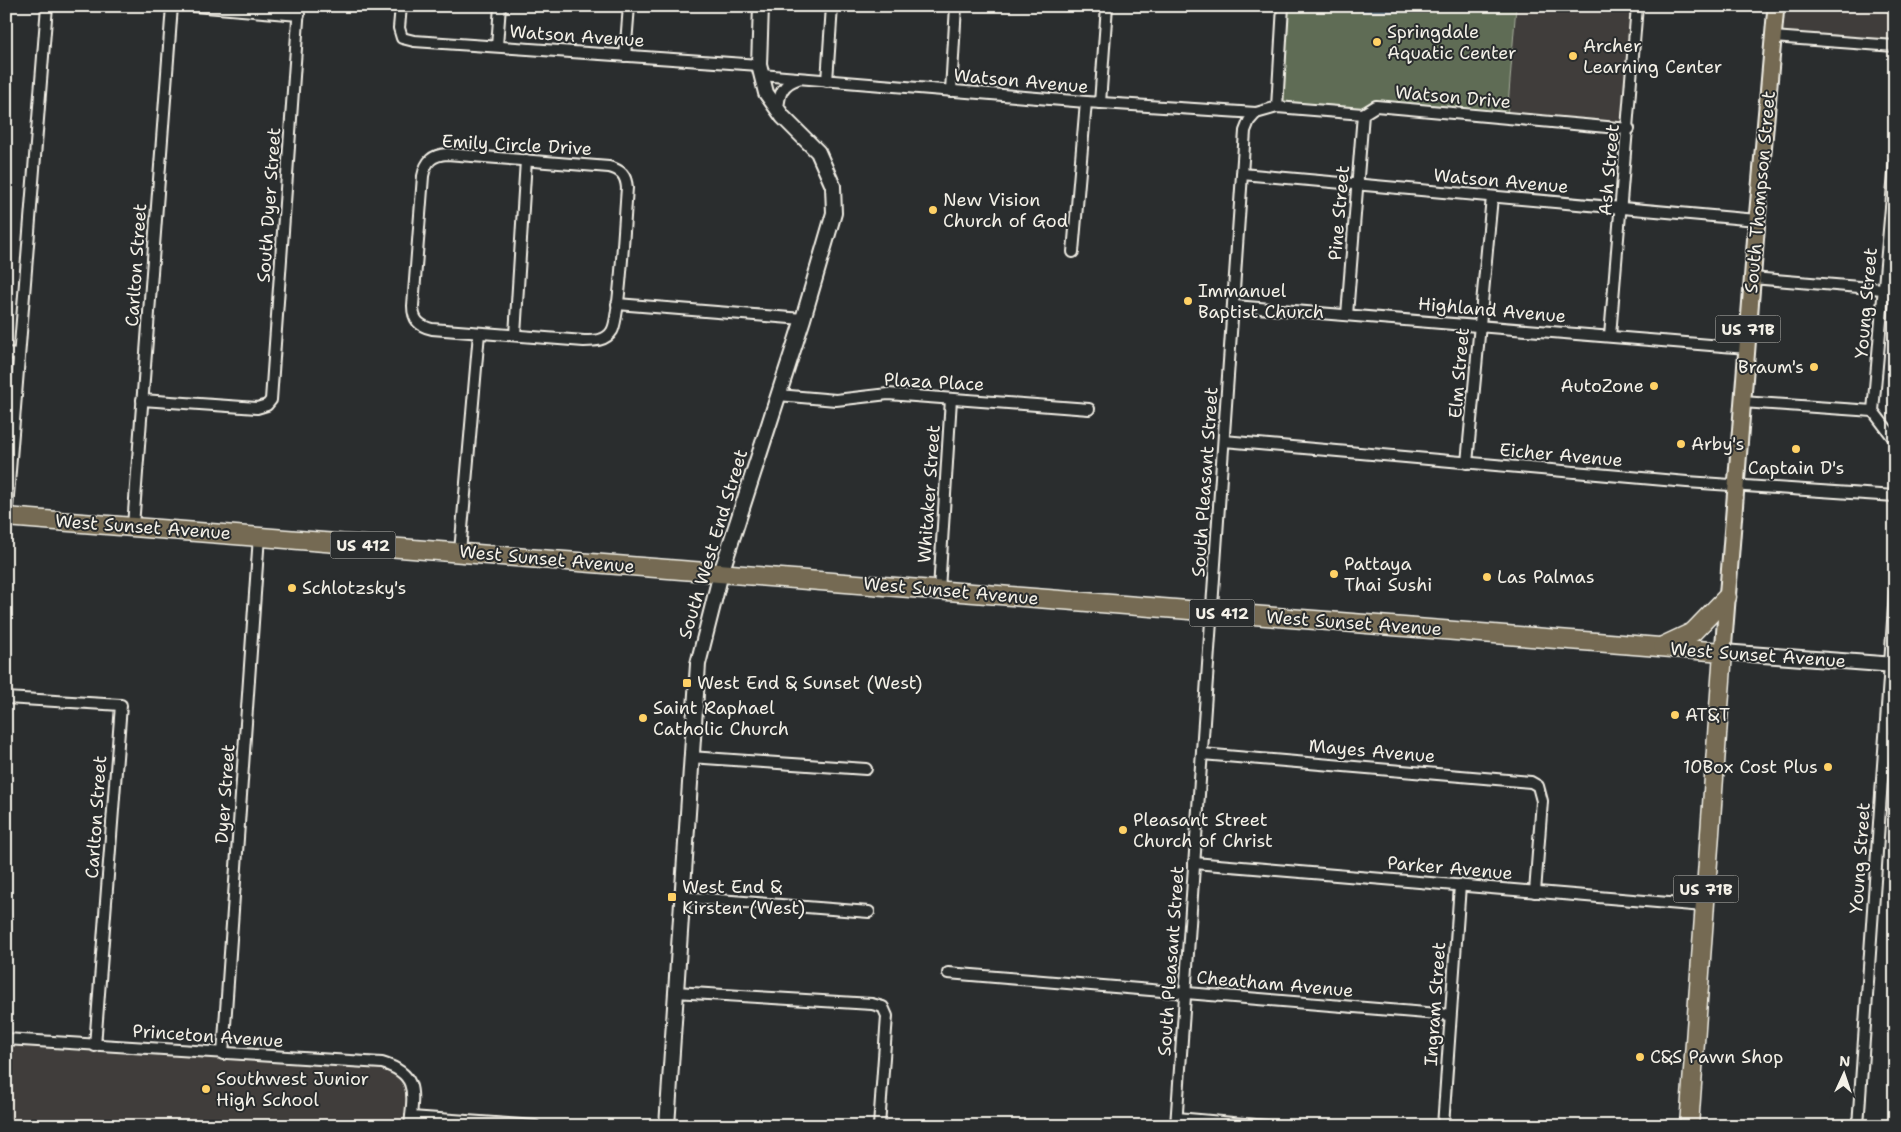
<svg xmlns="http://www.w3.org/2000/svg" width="1901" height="1132" font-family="'Shantell Sans',sans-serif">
  <rect width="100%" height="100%" fill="#2a2d2e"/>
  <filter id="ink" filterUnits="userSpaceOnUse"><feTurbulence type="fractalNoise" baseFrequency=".02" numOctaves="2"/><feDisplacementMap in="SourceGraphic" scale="10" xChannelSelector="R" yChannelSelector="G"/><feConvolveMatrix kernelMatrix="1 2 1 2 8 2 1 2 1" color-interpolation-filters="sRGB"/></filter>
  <g filter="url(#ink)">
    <g fill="#3f3e3a">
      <polygon points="1516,6 1637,6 1629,129 1507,118"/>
      <polygon points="1776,6 1895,6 1895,46 1773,37"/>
      <polygon points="6,1044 380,1067 393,1071 405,1083 407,1095 405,1126 6,1126"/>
    </g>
    <polygon fill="#5e6c54" stroke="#a9ae9e" points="1283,6 1516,6 1507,118 1376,106 1363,114 1277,107"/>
    <polygon fill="#526776" stroke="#939ea4" points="1347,6 1411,6 1410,12 1362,12 1362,9"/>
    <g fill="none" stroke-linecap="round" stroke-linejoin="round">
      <g stroke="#f4f1e8" stroke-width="14">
        <g id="street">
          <polyline points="194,6 299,15"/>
          <polyline points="401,6 399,28 402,38 414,41 759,65"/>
          <polyline points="1773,37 1895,46"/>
          <polyline points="497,46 500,6"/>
          <polyline points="625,56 629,6"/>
          <polyline points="761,75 1086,102 1256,113 1277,107 1363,114 1376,106 1629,129"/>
          <polyline points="827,81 832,6"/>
          <polyline points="951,91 956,6"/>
          <polyline points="1100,103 1107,6"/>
          <polyline points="1277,107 1283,6"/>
          <path d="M778 110C779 94 782 84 798 79"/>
          <path d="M447 154 609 167C621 170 626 175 627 188 625 210 620 319 612 331 606 341 594 341 584 341L432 329C419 326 413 320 413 306L423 176C426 161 432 155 447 154Z"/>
          <polyline points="1895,162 1873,411 1895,440"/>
          <polyline points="1242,174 1757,220"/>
          <polyline points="1073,252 1086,102"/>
          <polyline points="1752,278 1895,290"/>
          <polyline points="617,304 803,319"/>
          <polyline points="1234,306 1747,348"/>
          <polyline points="1347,315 1363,114"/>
          <polyline points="515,335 526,160"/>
          <polyline points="1610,336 1637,6"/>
          <polyline points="6,353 19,354"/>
          <polyline points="778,395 836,400 888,394 1089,409"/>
          <polyline points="142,400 257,408 267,405 271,400 299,6"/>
          <polyline points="1742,402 1873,411"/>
          <polyline points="1224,441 1687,482 1895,496"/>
          <polyline points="1467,463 1492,197"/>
          <polyline points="6,521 47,6"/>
          <polyline points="133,526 172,6"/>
          <polyline points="460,552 479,333"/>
          <polyline points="939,590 951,399"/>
          <polyline points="6,698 121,705 95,1046"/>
          <polyline points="1202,754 1531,782 1538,786 1542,801 1535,892"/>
          <polyline points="690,757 866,769"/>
          <polyline points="1194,863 1704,906"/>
          <polyline points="681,897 869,912"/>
          <polyline points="948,973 1450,1015"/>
          <polyline points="675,992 872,1004 883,1007 887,1016 879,1126"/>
          <path d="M6 1039 382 1063C419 1074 413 1094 410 1126"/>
          <polyline points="223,1054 259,536"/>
          <polyline points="411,1117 535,1126"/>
          <polyline points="1177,1118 1267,1126"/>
          <polyline points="1176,1126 1245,131 1249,121 1256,113"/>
          <polyline points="1443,1126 1460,885"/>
          <polyline points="1858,1126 1895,592"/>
        </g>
      </g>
      <g stroke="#f4f1e8" stroke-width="18">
        <g id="secondary">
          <polyline points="1723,652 1895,665"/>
          <polyline points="667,1126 698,664 721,573 803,319 834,213 833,186 818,152 783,117 766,93 759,65 761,6"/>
        </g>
      </g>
      <g stroke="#f4f1e8" stroke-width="19">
        <polyline id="primary" points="1723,652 1757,220 1776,6"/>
      </g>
      <g stroke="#f4f1e8" stroke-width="21">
        <g id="highway">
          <polyline points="6,517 1723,652 1689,1126"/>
          <polyline points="1663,646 1693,632 1727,597"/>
        </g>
      </g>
      <use href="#street" stroke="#2a2d2e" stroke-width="10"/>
      <use href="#secondary" stroke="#2a2d2e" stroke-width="14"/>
      <use href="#primary" stroke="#746b52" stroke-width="15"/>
      <use href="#highway" stroke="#746b52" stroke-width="18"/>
    </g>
  </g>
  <g fill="#ffd166" stroke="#2a2d2e" stroke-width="2">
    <circle cx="1377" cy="42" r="5"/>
    <circle cx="1573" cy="56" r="5"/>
    <circle cx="933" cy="210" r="5"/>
    <circle cx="1188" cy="301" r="5"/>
    <circle cx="1814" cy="367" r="5"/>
    <circle cx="1654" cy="386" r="5"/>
    <circle cx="1681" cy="444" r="5"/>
    <circle cx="1796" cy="449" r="5"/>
    <circle cx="1334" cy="574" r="5"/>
    <circle cx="1487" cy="577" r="5"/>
    <circle cx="292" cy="588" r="5"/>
    <rect x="682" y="678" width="10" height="10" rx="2.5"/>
    <circle cx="1675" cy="715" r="5"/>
    <circle cx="643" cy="718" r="5"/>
    <circle cx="1828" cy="767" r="5"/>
    <circle cx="1123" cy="830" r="5"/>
    <rect x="667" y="892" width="10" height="10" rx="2.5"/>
    <circle cx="1640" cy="1057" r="5"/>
    <circle cx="206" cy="1089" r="5"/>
  </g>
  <g text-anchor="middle" stroke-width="4" stroke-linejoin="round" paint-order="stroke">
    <g fill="#2a2d2e" stroke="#b7b6b0" stroke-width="1">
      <rect x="1715.5" y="315.5" width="65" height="27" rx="4"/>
      <rect x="330.5" y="531.5" width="65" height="27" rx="4"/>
      <rect x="1189.5" y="599.5" width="65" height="27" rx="4"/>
      <rect x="1673.5" y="875.5" width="65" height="27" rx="4"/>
    </g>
    <g font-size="16" font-weight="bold" fill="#f4f1e8">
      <text x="1748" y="335">US 71B</text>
      <text x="363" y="551">US 412</text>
      <text x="1222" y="619">US 412</text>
      <text x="1706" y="895">US 71B</text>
    </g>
    <g font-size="18" fill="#f4f1e8" stroke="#2a2d2e" text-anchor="start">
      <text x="1387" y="38">Springdale<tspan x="1387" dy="21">Aquatic Center</tspan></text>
      <text x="1583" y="52">Archer<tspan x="1583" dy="21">Learning Center</tspan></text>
      <text x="943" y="206">New Vision<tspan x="943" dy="21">Church of God</tspan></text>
      <text x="1198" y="297">Immanuel<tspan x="1198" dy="21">Baptist Church</tspan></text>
      <text x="1804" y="373" text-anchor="end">Braum's</text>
      <text x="1644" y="392" text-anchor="end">AutoZone</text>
      <text x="1691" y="450">Arby's</text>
      <text x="1796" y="474" text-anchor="middle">Captain D's</text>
      <text x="1344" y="570">Pattaya<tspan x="1344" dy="21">Thai Sushi</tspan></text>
      <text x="1497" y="583">Las Palmas</text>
      <text x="302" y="594">Schlotzsky's</text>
      <text x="697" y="689">West End &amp; Sunset (West)</text>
      <text x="653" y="714">Saint Raphael<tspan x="653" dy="21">Catholic Church</tspan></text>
      <text x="1685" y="721">AT&amp;T</text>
      <text x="1818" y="773" text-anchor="end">10Box Cost Plus</text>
      <text x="1133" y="826">Pleasant Street<tspan x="1133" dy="21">Church of Christ</tspan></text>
      <text x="682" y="893">West End &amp;<tspan x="682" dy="21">Kirsten (West)</tspan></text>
      <text x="1650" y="1063">C&amp;S Pawn Shop</text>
      <text x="216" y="1085">Southwest Junior<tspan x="216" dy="21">High School</tspan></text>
    </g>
    <g font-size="18" fill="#f4f1e8" stroke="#2a2d2e">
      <text transform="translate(577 36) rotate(4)" y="6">Watson Avenue</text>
      <text transform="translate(1021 81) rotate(5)" y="6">Watson Avenue</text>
      <text transform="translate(1453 97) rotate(5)" y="6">Watson Drive</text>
      <text transform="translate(517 145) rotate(3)" y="6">Emily Circle Drive</text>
      <text transform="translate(1609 170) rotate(-85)" y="6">Ash Street</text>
      <text transform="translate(1501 181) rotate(5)" y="6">Watson Avenue</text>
      <text transform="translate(1760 192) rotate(-85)" y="6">South Thompson Street</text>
      <text transform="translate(269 205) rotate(-86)" y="6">South Dyer Street</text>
      <text transform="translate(1339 213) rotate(-85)" y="6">Pine Street</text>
      <text transform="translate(136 265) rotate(-86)" y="6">Carlton Street</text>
      <text transform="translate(1866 303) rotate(-85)" y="6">Young Street</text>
      <text transform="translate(1492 310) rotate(5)" y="6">Highland Avenue</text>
      <text transform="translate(1459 373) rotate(-85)" y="6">Elm Street</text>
      <text transform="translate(934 382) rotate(3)" y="6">Plaza Place</text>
      <text transform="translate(1561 455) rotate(5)" y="6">Eicher Avenue</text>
      <text transform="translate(1205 482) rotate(-86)" y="6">South Pleasant Street</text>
      <text transform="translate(929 494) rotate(-86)" y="6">Whitaker Street</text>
      <text transform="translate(143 527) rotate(4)" y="6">West Sunset Avenue</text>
      <text transform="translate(713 544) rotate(-73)" y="6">South West End Street</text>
      <text transform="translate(547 559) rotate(5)" y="6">West Sunset Avenue</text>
      <text transform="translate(951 591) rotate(5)" y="6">West Sunset Avenue</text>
      <text transform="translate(1354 623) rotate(4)" y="6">West Sunset Avenue</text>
      <text transform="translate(1758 655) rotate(4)" y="6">West Sunset Avenue</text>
      <text transform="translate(1372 751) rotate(5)" y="6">Mayes Avenue</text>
      <text transform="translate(225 794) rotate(-86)" y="6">Dyer Street</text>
      <text transform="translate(96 817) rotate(-86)" y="6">Carlton Street</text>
      <text transform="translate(1860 858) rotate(-86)" y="6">Young Street</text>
      <text transform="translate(1450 868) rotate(5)" y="6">Parker Avenue</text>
      <text transform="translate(1171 961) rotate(-86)" y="6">South Pleasant Street</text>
      <text transform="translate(1275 984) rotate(5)" y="6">Cheatham Avenue</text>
      <text transform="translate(1435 1004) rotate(-86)" y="6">Ingram Street</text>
      <text transform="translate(208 1036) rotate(4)" y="6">Princeton Avenue</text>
    </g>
  </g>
  <rect width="1901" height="1132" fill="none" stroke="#2a2d2e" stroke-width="25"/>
  <rect x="12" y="12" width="1876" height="1107" fill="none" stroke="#f4f1e8" stroke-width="2" filter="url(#ink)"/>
  <g transform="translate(1844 1074) rotate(3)" stroke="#2a2d2e" stroke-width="4" paint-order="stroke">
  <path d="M0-4L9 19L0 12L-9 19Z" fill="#f4f1e8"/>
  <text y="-8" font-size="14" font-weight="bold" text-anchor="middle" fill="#f4f1e8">N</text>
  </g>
</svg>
